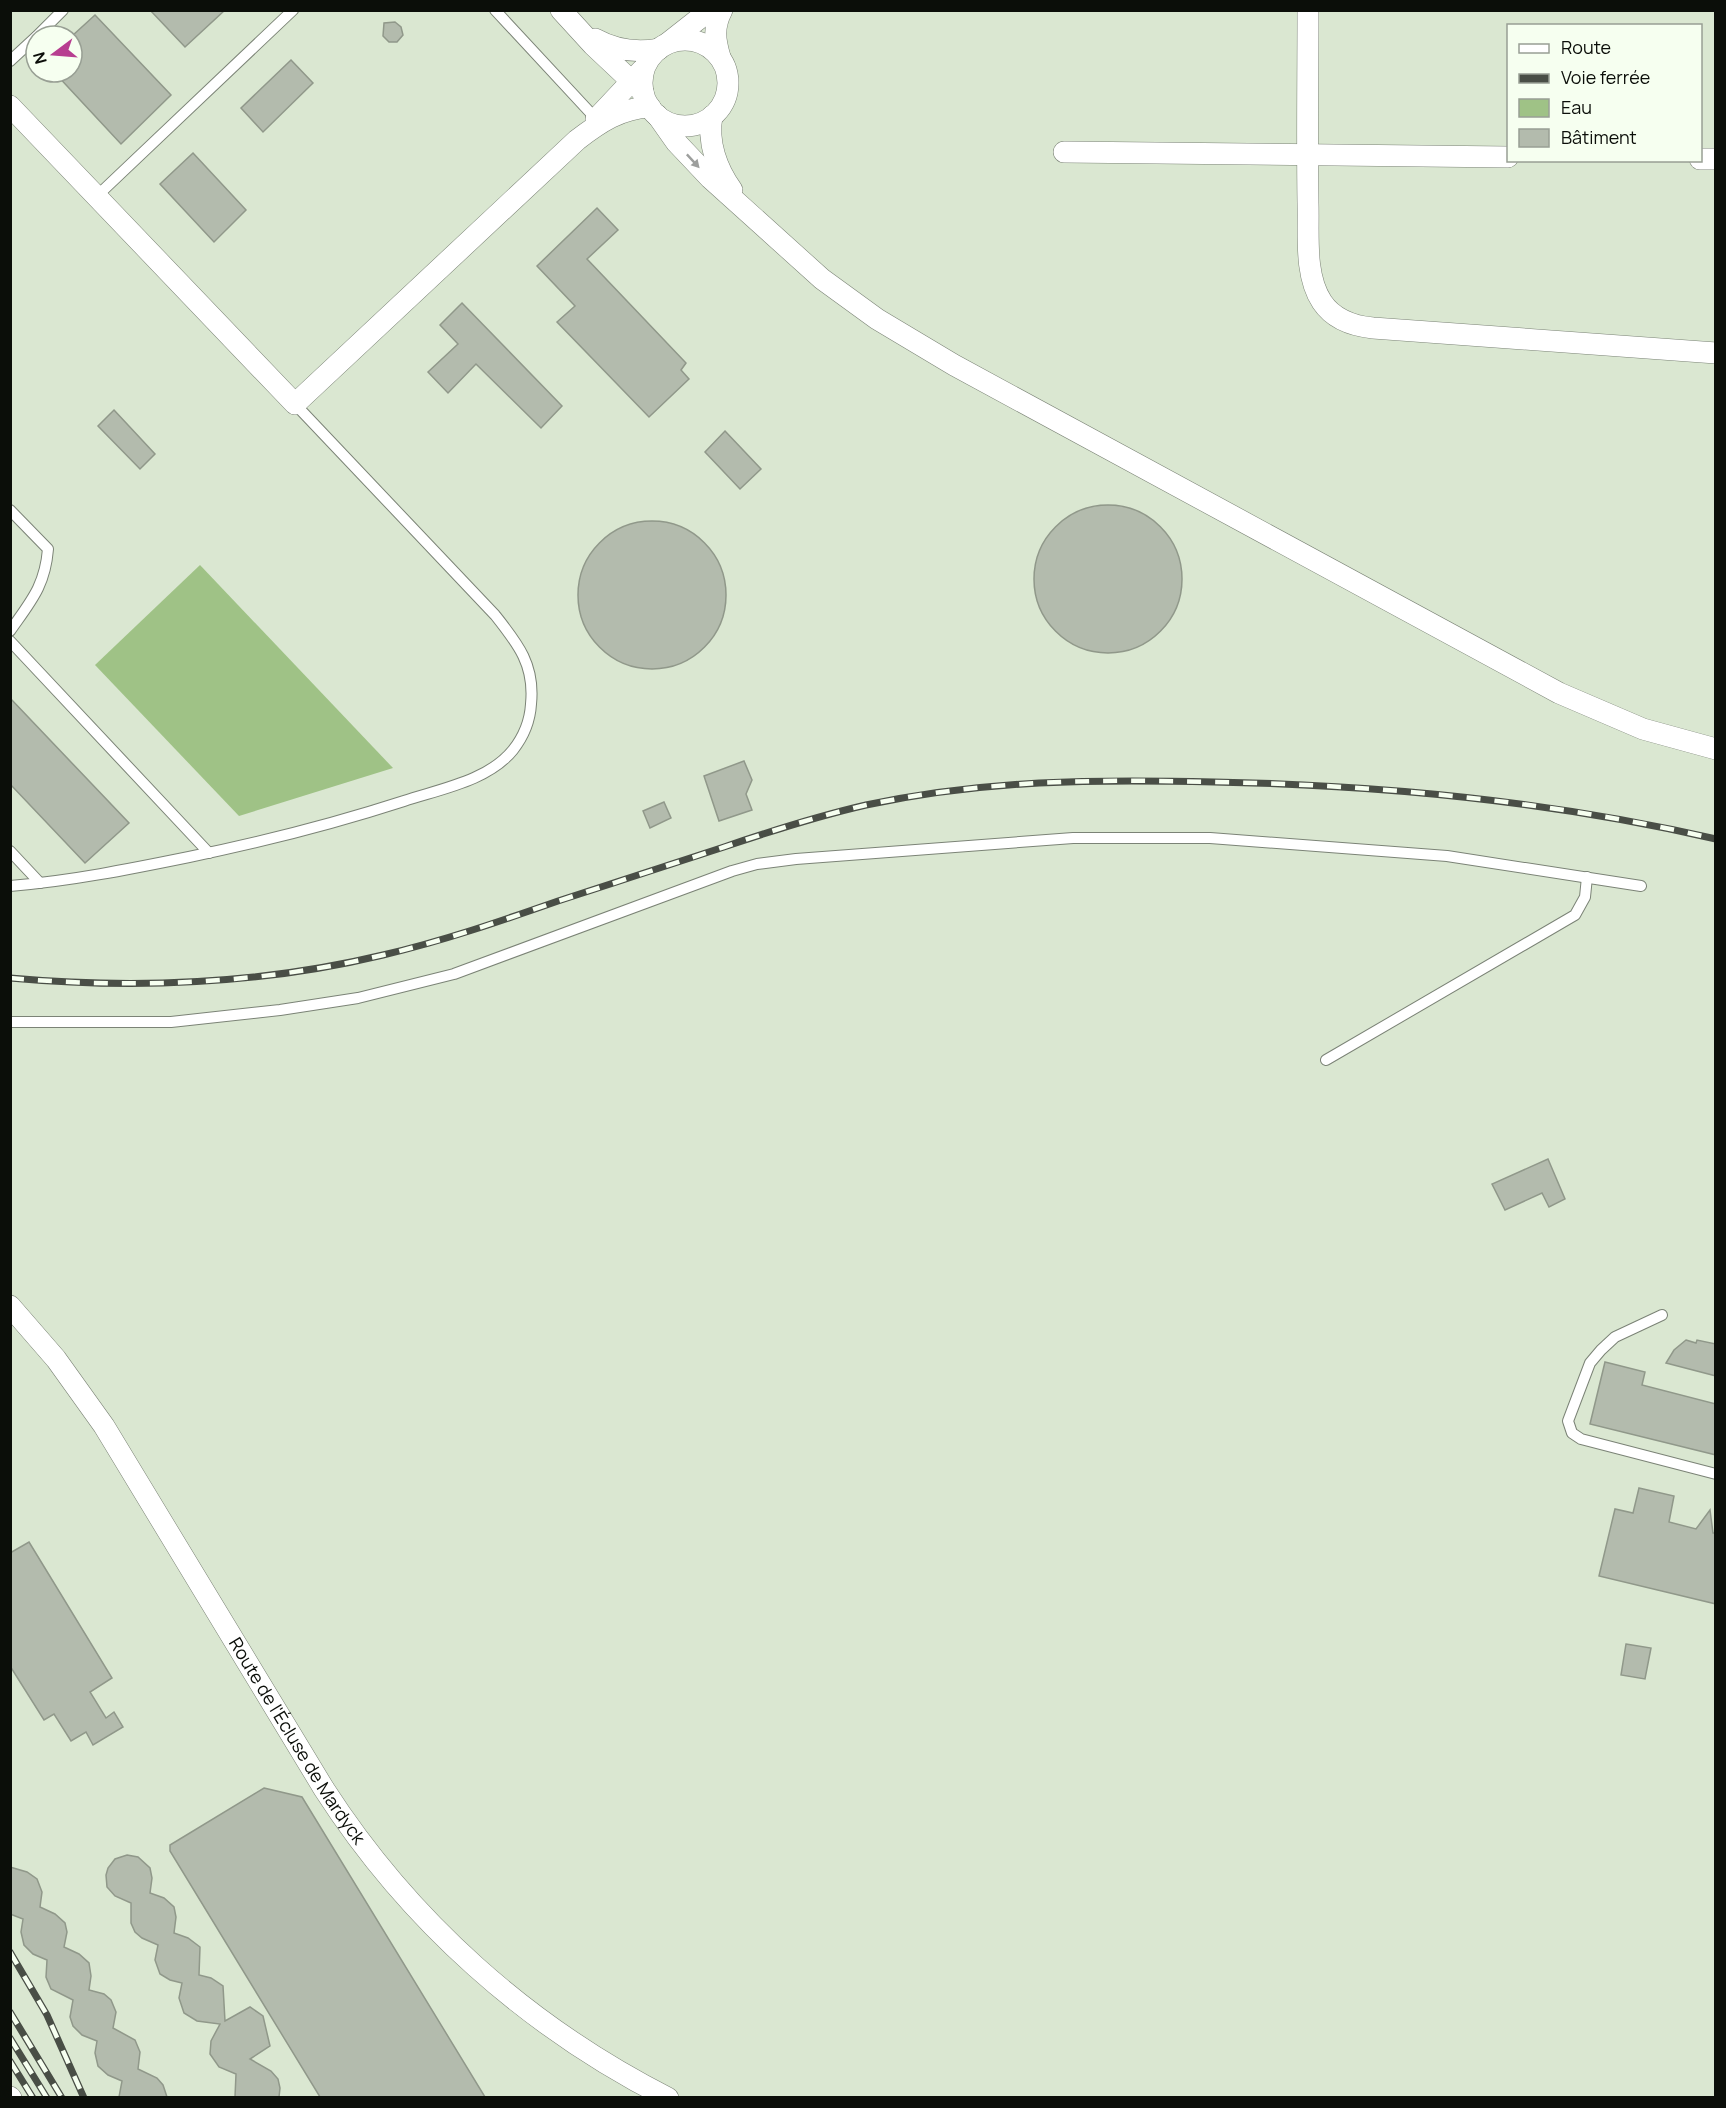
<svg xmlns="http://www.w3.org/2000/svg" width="1726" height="2108" font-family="Manrope,sans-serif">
  <rect width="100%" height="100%" fill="#e8f2e3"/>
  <path fill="#dae7d1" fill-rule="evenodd" d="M11 11H1715V2097H11ZM1508 26H1700V160H1508ZM36 36H72V72H36Z"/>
  <polygon fill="#9fc286" points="200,565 393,768 239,816 95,665"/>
  <g fill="#b3bbad" stroke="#90988a" stroke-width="1.5">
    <polygon points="150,10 225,10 185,47"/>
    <polygon points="95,15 171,95 121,144 54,72 72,72 72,36"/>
    <polygon points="395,22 401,27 403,35 397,42 389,42 383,36 384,23"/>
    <polygon points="291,60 313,83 263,132 241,108"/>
    <polygon points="193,153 246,210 214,242 160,184"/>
    <polygon points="597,208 618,230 587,259 686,363 681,370 689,379 649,417 557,322 575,306 537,266"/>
    <polygon points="462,303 562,406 541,428 476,364 448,393 428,372 458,344 440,325"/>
    <polygon points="114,410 155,454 140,469 98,426"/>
    <polygon points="725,431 761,469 740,489 705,452"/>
    <circle cx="1108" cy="579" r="74"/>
    <circle cx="652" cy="595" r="74"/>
    <polygon points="10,698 129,823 85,863 10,784"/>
    <polygon points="744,761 752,780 746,794 752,810 719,821 704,776"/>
    <polygon points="664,802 671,818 650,828 643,811"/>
    <polygon points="1548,1159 1565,1199 1549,1207 1542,1193 1505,1210 1492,1184"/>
    <polygon points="1686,1340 1696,1343 1697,1340 1716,1344 1716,1376 1666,1363 1674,1350"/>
    <polygon points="1605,1362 1645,1372 1642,1385 1716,1404 1716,1455 1590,1424"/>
    <polygon points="1639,1488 1674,1496 1669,1522 1696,1529 1710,1510 1713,1533 1716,1533 1716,1604 1599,1576 1615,1509 1633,1513"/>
    <polygon points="29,1542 112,1678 90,1692 106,1718 114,1712 123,1727 93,1745 86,1732 71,1741 54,1714 44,1720 10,1666 10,1553"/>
    <polygon points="1626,1644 1651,1648 1645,1679 1621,1675"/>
    <polygon points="264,1788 302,1797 485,2097 320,2097 170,1851 170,1845"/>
    <polygon points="127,1855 138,1857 150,1868 152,1878 150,1893 164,1898 174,1907 176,1917 174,1933 188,1938 200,1947 199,1975 211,1978 223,1986 225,2021 250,2007 263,2016 270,2046 250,2059 271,2071 278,2079 280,2088 279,2097 235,2097 236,2074 219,2067 210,2054 211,2041 220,2024 197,2021 184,2013 179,1998 182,1983 170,1980 160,1974 155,1960 158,1945 142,1938 135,1932 131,1923 131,1903 115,1896 107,1887 106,1875 108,1868 115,1859"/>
    <polygon points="10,1867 27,1872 37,1879 42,1892 40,1907 55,1914 65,1923 67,1932 64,1947 79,1954 89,1963 91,1976 89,1990 104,1994 111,2000 116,2012 113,2028 135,2040 140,2052 138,2069 157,2078 163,2085 167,2097 119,2097 122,2081 108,2075 98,2066 95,2053 97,2041 82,2035 73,2026 70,2017 73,2000 51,1989 46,1977 47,1960 33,1954 24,1945 21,1932 23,1919 10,1914"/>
  </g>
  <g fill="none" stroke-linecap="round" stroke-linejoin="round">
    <g stroke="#7b8376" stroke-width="12">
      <g id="lane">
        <polyline points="495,10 598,121"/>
        <polyline points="37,36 63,10"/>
        <polyline points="10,61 36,37"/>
        <polyline points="97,196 293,10"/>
        <path d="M10 510 48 549C45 586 31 601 10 631"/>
        <polyline points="10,641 209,853"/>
        <polyline points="10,851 40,883"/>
        <path d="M10 886C71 881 130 869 189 857 262 842 333 824 404 801 440 789 488 781 513 750 524 736 530 721 531 704 535 665 518 644 495 615L295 404"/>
        <polyline points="10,1022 171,1022 280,1010 358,998 454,974 732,871 757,864 796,859 1073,838 1210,838 1447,856 1641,886"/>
        <polyline points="1326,1060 1575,915 1585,897 1587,877"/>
        <polyline points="1662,1315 1615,1337 1601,1350 1590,1363 1568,1421 1572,1433 1581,1439 1716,1474"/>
      </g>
    </g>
    <g stroke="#7b8376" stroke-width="22">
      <g id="street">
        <polyline points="561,10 593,45 643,92"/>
        <path d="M1308 10C1308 75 1307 139 1308 203 1309 234 1304 275 1322 302 1334 320 1353 326 1373 328L1716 353"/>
        <path d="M595 39C615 50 637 53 659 49"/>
        <circle cx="685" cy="83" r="43"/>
        <polyline points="668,43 710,10"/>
        <path d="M720 57C715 40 713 27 722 10"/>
        <path d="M10 106 295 404 577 140C599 123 621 108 650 107"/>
        <polyline points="657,115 676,142 710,178 822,279 877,319 954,365 1559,693 1643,729 1716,749"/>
        <path d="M712 116C707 142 717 169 732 190"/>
        <polyline points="596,119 642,70"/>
        <polyline points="1064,152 1508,157"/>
        <polyline points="1700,159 1716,159"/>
        <path id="s1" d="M10 1306 56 1359 104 1426 324 1789C409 1921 528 2027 668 2098"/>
        <polyline points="10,2097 11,2098"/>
      </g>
    </g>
    <use href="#lane" stroke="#fff" stroke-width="10"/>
    <use href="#street" stroke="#fff" stroke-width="21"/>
    <g stroke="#494e46" stroke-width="7">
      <g id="rail">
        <path d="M10 978C134 989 262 984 383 955 443 941 501 921 558 901 614 883 669 865 724 847 771 831 818 816 866 805 984 780 1094 779 1214 782 1382 785 1551 801 1716 839"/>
        <polyline points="10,1952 47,2015 84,2098"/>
        <polyline points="10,2012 62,2098"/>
        <polyline points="10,2038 47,2098"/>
        <polyline points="10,2061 33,2098"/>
      </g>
    </g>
    <use href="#rail" stroke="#f6fff0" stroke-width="4.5" stroke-dasharray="14" stroke-linecap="butt"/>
  </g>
  <defs><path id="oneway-solid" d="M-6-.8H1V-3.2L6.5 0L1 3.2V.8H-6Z" transform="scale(1.5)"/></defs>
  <use fill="#9d9f9d" href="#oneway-solid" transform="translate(693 161) rotate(47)"/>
  <g text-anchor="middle" stroke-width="4.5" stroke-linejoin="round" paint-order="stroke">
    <g font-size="18" fill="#0b0e09" stroke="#f6fff0">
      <text dy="6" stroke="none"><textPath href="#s1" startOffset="522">Route de l'Écluse de Mardyck</textPath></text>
    </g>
  </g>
  <rect width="1726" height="2108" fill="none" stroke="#0b0e09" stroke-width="24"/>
  <rect x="1507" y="24" width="195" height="138" fill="#f6fff0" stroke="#989f94" stroke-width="1.5"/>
  <rect x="1519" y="44" width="30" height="9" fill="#ffffff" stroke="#989f94" stroke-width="1.5"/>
  <text x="1561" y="54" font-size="18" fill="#0b0e09">Route</text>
  <rect x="1519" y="74" width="30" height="9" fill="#494e46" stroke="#989f94" stroke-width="1.5"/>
  <text x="1561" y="84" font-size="18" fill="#0b0e09">Voie ferrée</text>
  <rect x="1519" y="99" width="30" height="18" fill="#9fc286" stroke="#989f94" stroke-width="1.5"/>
  <text x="1561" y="114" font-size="18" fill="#0b0e09">Eau</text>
  <rect x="1519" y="129" width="30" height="18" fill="#b3bbad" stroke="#989f94" stroke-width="1.5"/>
  <text x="1561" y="144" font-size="18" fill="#0b0e09">Bâtiment</text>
  <g transform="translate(54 54) rotate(254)"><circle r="28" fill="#f6fff0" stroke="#989f94" stroke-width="1.5"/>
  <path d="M0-4.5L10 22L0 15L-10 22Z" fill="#b73e90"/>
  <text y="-9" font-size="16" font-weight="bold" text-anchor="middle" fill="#0b0e09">N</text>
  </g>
</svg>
